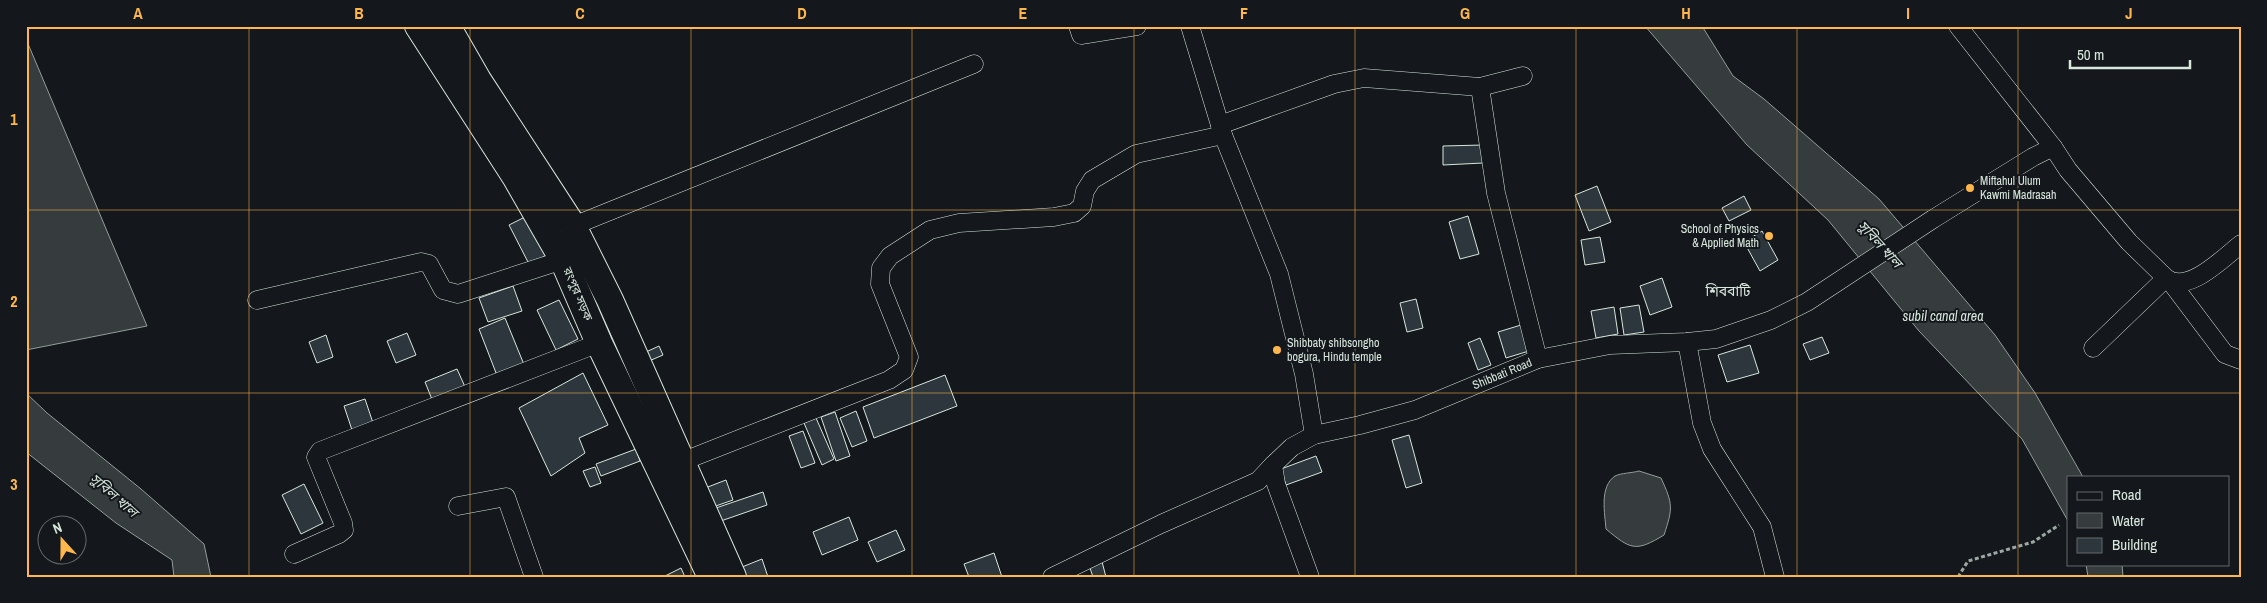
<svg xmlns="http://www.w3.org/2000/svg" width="2267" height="603" font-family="'Archivo Narrow','Noto Sans Bengali',sans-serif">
  <rect width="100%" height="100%" fill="#14181c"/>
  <g fill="#363b3e" stroke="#939e99">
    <polygon points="1645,26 1702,26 1733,76 1764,99 1879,199 1995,335 2035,393 2083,477 2068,477 2068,521 2022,439 1919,331 1828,220 1747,145"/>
    <polygon points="26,39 147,326 26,350"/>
    <polygon points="26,393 47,413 141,489 204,544 211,577 174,577 172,560 116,523 26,452"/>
    <path d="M1639 471 1661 478C1673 504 1673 508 1664 535 1636 552 1631 550 1606 529 1605 514 1599 487 1615 476 1621 473 1632 473 1639 471Z"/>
    <polygon points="2086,564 2122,564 2123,577 2088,577"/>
  </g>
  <g fill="#2c363c" stroke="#d8e6dc">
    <polygon points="1483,145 1483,163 1443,165 1443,146"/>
    <polygon points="1597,186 1611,222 1589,231 1575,195"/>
    <polygon points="1744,196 1751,210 1729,221 1722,208"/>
    <polygon points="531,214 551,253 529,264 509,225"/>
    <polygon points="1468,216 1479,254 1460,259 1449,222"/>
    <polygon points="1762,231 1778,260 1760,271 1744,242"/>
    <polygon points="1600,237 1605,262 1585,265 1581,240"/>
    <polygon points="1662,278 1672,307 1650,315 1640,286"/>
    <polygon points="513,286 522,311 488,322 479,298"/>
    <polygon points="1416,299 1423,328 1407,332 1400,303"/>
    <polygon points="559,300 578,339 556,350 537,310"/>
    <polygon points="1639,305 1644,332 1624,335 1620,308"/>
    <polygon points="1614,307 1618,334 1596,338 1591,311"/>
    <polygon points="505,318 525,367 498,378 479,329"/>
    <polygon points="1521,325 1529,351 1506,358 1498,332"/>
    <polygon points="407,333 416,355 396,363 387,341"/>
    <polygon points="326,335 333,357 317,363 309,342"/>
    <polygon points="1822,337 1829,353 1810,360 1803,344"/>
    <polygon points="1480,338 1491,365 1478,370 1468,343"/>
    <polygon points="1750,345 1759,373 1727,382 1718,355"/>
    <polygon points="659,346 663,355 649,361 646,352"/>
    <polygon points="457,369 466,389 433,402 425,382"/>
    <polygon points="583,373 608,425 579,438 585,453 551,476 519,408"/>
    <polygon points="945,375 957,406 874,438 863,407"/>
    <polygon points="365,399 374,426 353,433 344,406"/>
    <polygon points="856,411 867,441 852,447 840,418"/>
    <polygon points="835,412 850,456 836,461 821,417"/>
    <polygon points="816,418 834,459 822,465 804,423"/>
    <polygon points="803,431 815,463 801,468 789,436"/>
    <polygon points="1409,435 1422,483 1406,488 1392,440"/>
    <polygon points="636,449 640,461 601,476 596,464"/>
    <polygon points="1316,456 1322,472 1286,485 1281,469"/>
    <polygon points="595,467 601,483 590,487 583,471"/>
    <polygon points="726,480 733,500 707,509 700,490"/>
    <polygon points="304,484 323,523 301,534 282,495"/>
    <polygon points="763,492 767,505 715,523 710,510"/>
    <polygon points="849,517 858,540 822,555 813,532"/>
    <polygon points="896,530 905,550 877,562 868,542"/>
    <polygon points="994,553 1002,577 969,577 964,564"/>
    <polygon points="1101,558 1106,577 1093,577 1088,562"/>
    <polygon points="762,559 768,577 740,577 737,569"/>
    <polygon points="681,568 685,577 663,577"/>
  </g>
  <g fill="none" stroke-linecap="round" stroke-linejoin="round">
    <g stroke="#d8e6dc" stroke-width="19">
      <g id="minor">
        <polyline points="1078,26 1081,35 1137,26"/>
        <polyline points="1190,26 1223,135 1279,274 1304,374 1314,435"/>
        <path d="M1958 26 2053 147 2068 170 2129 242 2166 278C2188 295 2224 257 2241 244"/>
        <polyline points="1480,87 1496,193 1538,359"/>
        <polyline points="1220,125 1334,84 1364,78 1480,87 1523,76"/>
        <polyline points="573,226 974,64"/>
        <polyline points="2170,281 2225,354 2241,360"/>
        <polyline points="257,300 421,262 429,264 443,290 458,294 563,260"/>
        <polyline points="1687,342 1702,423 1712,449 1762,527 1775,577"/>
        <polyline points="2093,348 2166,278"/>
        <polyline points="681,462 889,380 904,370 909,357 880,284 881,268 890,256 930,230 959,223 1054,217 1074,213 1082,206 1085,191 1092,180 1136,154 1223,135"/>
        <polyline points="458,506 506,497 534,577"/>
        <polyline points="294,554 339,534 344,530 343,523 316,457 320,451 599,343"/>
        <polyline points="1052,577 1161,524 1258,481 1273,465"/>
        <path id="s1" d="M1310 577 1276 484 1273 465 1292 447 1314 435 1360 425 1415 410 1538 359 1610 345 1687 342 1716 339 1771 320 1807 302 1933 219 2033 157 2053 147"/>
      </g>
    </g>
    <g stroke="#d8e6dc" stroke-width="28">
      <g id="highway">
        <polyline points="418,26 516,178 563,260 599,343 711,577"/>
        <polyline points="447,26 478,80 573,226 610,300 733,577"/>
      </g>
    </g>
    <polyline stroke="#9da8a2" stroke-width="3" stroke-dasharray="4 2.5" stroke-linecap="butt" points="1958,577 1968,561 2033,542 2059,525"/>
    <use href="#minor" stroke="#14181c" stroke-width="18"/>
    <use href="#highway" stroke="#14181c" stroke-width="26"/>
  </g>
  <path fill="none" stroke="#ffb74d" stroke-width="1" stroke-opacity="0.55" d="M249 26V577M470 26V577M691 26V577M912 26V577M1134 26V577M1355 26V577M1576 26V577M1797 26V577M2018 26V577M26 210H2241M26 393H2241"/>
  <g fill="#ffb74d" stroke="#14181c" stroke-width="2">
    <circle cx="1970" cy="188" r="5"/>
    <circle cx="1769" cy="236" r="5"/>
    <circle cx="1277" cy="350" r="5"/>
  </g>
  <g text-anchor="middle" stroke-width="4" stroke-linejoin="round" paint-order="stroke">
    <g font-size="12" fill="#d8e6dc" stroke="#14181c" text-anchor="start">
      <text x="1980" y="185">Miftahul Ulum<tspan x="1980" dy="14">Kawmi Madrasah</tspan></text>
      <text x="1759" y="233" text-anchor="end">School of Physics<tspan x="1759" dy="14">&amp; Applied Math</tspan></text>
      <text x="1287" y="347">Shibbaty shibsongho<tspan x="1287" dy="14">bogura, Hindu temple</tspan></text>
    </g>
    <g font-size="12" fill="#d8e6dc" stroke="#14181c">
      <text transform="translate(578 294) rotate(67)" y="4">রংপুর সড়ক</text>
      <text dy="4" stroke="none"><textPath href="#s1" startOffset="368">Shibbati Road</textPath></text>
    </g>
    <g font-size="14" font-style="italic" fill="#d8e6dc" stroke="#14181c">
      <text transform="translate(1880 244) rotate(48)" y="5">সুবিল খাল</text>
      <text x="1943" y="321">subil canal area</text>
      <text transform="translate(114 495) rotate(41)" y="5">সুবিল খাল</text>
    </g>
    <g font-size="14" fill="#d8e6dc" stroke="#14181c">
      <text x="1728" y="296">শিববাটি</text>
    </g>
  </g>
  <rect width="2267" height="603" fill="none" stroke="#14181c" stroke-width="55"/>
  <rect x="2067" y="476" width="162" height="90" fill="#14181c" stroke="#626a69"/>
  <rect x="2077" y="492" width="25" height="8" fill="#14181c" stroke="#626a69"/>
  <text x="2112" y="500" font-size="15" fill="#d8e6dc">Road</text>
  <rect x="2077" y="513" width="25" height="15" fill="#363b3e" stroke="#626a69"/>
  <text x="2112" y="526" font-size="15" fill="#d8e6dc">Water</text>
  <rect x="2077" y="538" width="25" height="15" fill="#2c363c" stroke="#626a69"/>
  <text x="2112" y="550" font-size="15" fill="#d8e6dc">Building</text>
  <g transform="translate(62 540) rotate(339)"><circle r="24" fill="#14181c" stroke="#626a69"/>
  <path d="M0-4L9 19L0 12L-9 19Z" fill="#ffb74d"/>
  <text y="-8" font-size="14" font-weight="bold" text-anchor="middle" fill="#d8e6dc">N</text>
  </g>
  <path d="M2070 60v8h120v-8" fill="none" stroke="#d8e6dc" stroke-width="2.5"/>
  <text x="2077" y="60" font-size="15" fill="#d8e6dc" stroke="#14181c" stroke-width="4" paint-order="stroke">50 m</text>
  <rect x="28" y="28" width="2212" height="548" fill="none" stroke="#ffb74d" stroke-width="2"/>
  <g font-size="16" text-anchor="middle" font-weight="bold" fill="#ffb74d">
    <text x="138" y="19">A</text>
    <text x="359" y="19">B</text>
    <text x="580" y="19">C</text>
    <text x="802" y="19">D</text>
    <text x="1023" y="19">E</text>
    <text x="1244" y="19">F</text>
    <text x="1465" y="19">G</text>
    <text x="1686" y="19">H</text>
    <text x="1908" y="19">I</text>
    <text x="2129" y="19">J</text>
    <text x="14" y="125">1</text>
    <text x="14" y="307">2</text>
    <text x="14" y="490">3</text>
  </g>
</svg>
